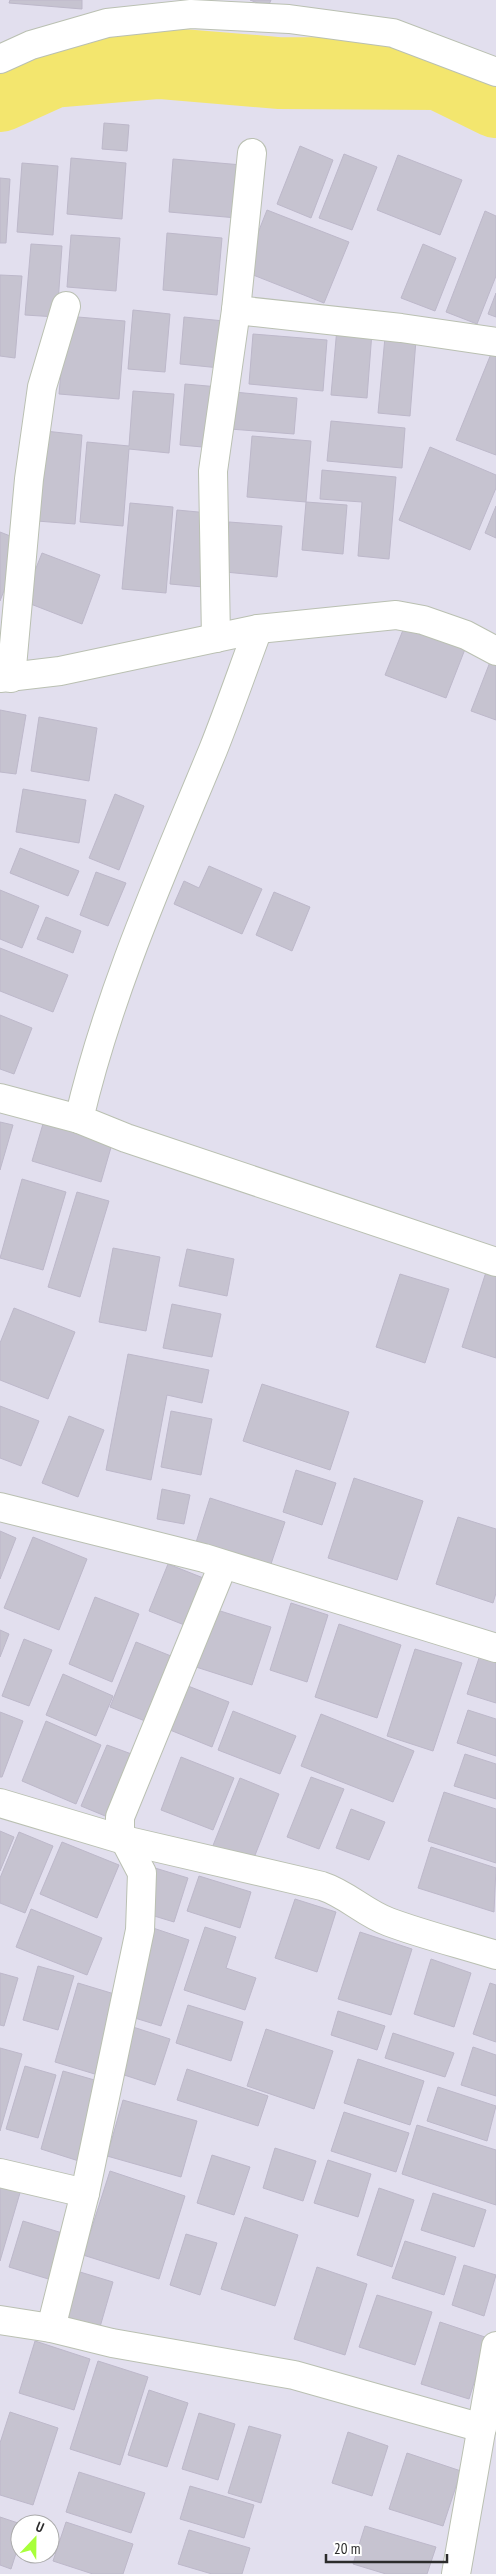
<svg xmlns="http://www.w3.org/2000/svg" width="496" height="2574" font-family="'PT Sans Narrow',sans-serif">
  <rect width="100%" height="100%" fill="#e2dfee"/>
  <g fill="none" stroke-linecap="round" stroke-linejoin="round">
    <polyline stroke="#f3e66e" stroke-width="72" points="0,96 53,72 159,63 278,73 439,74 496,102"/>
  </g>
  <g fill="#c6c3d0" stroke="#bdb8ca">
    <polygon points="10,0 82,0 82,9 9,3"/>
    <polygon points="250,0 271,0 268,7"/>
    <polygon points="104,123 129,125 127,151 102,149"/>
    <polygon points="300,146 333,160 311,218 277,204"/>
    <polygon points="344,154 377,167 352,230 319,218"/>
    <polygon points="398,155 462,180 440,235 377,210"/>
    <polygon points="71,158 126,163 122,219 67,214"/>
    <polygon points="173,159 242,165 237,218 169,212"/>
    <polygon points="22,163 58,166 53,235 17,232"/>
    <polygon points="0,178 10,179 6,243 0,243"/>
    <polygon points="267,210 349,242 324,303 243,271"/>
    <polygon points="485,211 496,216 496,276 477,324 446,312"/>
    <polygon points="167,233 222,238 217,295 163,290"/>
    <polygon points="71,235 120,238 116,291 67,287"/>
    <polygon points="31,244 62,246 57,317 25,315"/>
    <polygon points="423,244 456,258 435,311 401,298"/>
    <polygon points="0,275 22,276 15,358 0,356"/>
    <polygon points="496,293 496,317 488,314"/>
    <polygon points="133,310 170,314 165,372 128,369"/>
    <polygon points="66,316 125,321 119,399 59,394"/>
    <polygon points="184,317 224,321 220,368 180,364"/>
    <polygon points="337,328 372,332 367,398 331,395"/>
    <polygon points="253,334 327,340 323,391 249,384"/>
    <polygon points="385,337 416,340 410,416 378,413"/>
    <polygon points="493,349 496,350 496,455 456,440"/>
    <polygon points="185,384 219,387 214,448 180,445"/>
    <polygon points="133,391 174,394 169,453 129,449 123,526 80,522 87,442 129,446"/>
    <polygon points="234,392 297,398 294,434 230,429"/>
    <polygon points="331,421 405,428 402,468 327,461"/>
    <polygon points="45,431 82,435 75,524 37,521"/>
    <polygon points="252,436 311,441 306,502 247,497"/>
    <polygon points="430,447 496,475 496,488 470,550 399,520"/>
    <polygon points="322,470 396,477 389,559 358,556 362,502 320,499"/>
    <polygon points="306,502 347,505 343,554 302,550"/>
    <polygon points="130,503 173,507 166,593 122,589"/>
    <polygon points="496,506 496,538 485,533"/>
    <polygon points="177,510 209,513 203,587 170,584"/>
    <polygon points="229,522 282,526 277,577 225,572"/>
    <polygon points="0,532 23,541 0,601"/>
    <polygon points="42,553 100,575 82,624 23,601"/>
    <polygon points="407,620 467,644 446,698 385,675"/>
    <polygon points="490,662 496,664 496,720 471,711"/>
    <polygon points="0,710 26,715 16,774 0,772"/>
    <polygon points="39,717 97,728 89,781 31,771"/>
    <polygon points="23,789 86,800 79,843 16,832"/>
    <polygon points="115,794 144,806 119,870 89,858"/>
    <polygon points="20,848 79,871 68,896 10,873"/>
    <polygon points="209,866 262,889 242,934 174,904 184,881 199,888"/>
    <polygon points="96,872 126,883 108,926 80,915"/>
    <polygon points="0,890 39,906 22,948 0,939"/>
    <polygon points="274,892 310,907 292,951 256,935"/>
    <polygon points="46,917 81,931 73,953 37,939"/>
    <polygon points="0,948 68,975 53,1012 0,991"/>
    <polygon points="0,1015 32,1028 14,1074 0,1069"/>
    <polygon points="45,1117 114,1137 101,1182 32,1161"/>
    <polygon points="0,1122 13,1125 0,1170"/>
    <polygon points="22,1179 66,1192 43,1270 0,1258"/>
    <polygon points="77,1192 109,1201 80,1297 48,1287"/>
    <polygon points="113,1248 160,1257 146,1331 99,1322"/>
    <polygon points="187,1249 234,1259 227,1296 179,1286"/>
    <polygon points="486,1272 496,1276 496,1358 462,1347"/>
    <polygon points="400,1274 449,1289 425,1363 376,1347"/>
    <polygon points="172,1304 221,1314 212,1357 163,1348"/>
    <polygon points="14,1308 75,1332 48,1399 0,1380 0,1343"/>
    <polygon points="128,1354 209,1370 202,1403 167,1395 151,1480 106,1470"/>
    <polygon points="262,1384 349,1412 330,1470 243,1441"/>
    <polygon points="0,1406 39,1421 21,1466 0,1458"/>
    <polygon points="171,1411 212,1419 201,1475 161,1467"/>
    <polygon points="69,1416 104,1430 78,1497 42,1483"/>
    <polygon points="296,1470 336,1483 322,1525 283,1512"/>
    <polygon points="354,1478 423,1501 397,1580 328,1558"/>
    <polygon points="162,1489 190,1495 184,1524 157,1519"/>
    <polygon points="210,1498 285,1522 267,1576 193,1552"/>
    <polygon points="458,1517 496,1529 496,1593 493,1603 436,1584"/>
    <polygon points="0,1531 16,1538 0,1579"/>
    <polygon points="33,1537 87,1559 59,1630 4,1608"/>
    <polygon points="168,1564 211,1581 192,1628 149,1611"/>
    <polygon points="95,1597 139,1614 112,1682 69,1664"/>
    <polygon points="291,1603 328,1615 307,1682 270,1670"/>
    <polygon points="214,1609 271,1627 252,1685 196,1667"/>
    <polygon points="339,1624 401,1645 377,1718 315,1697"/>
    <polygon points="0,1630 9,1634 0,1657"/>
    <polygon points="24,1639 52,1650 29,1706 2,1696"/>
    <polygon points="136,1642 181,1660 155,1725 110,1707"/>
    <polygon points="415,1649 462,1663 433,1751 387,1736"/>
    <polygon points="480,1655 496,1660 496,1703 467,1694"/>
    <polygon points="63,1674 113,1696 96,1736 46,1715"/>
    <polygon points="188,1686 229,1702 212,1747 170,1730"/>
    <polygon points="468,1710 496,1719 496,1756 457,1743"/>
    <polygon points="233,1711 296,1736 280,1774 218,1750"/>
    <polygon points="0,1712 23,1721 2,1777 0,1777"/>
    <polygon points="321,1714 414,1751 393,1802 301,1766"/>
    <polygon points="46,1721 101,1745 76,1804 22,1781"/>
    <polygon points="107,1745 137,1756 110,1818 81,1806"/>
    <polygon points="465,1754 496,1764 496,1799 454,1786"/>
    <polygon points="181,1757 234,1778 213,1830 161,1810"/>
    <polygon points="311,1777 344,1789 319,1849 287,1837"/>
    <polygon points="240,1778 279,1794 250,1868 210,1853"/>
    <polygon points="444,1792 496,1809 496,1863 428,1841"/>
    <polygon points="351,1809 385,1822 369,1860 336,1848"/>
    <polygon points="0,1831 14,1837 0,1871"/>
    <polygon points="19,1832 53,1846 25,1913 0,1903 0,1878"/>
    <polygon points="62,1842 119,1865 97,1918 40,1894"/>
    <polygon points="431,1847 496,1868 494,1912 418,1888"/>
    <polygon points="155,1868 188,1878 174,1922 141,1912"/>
    <polygon points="199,1876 251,1892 240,1928 187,1911"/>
    <polygon points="295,1899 336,1912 317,1972 275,1958"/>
    <polygon points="31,1909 102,1938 87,1975 16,1947"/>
    <polygon points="205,1927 236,1937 226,1968 256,1978 245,2010 184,1990"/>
    <polygon points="153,1928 189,1940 161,2026 125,2015"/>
    <polygon points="360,1932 412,1949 391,2015 338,1999"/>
    <polygon points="431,1959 471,1973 454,2027 414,2014"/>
    <polygon points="38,1966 74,1976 58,2030 23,2020"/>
    <polygon points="0,1973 18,1978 4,2026 0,2025"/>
    <polygon points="78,1983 121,1996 98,2075 55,2062"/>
    <polygon points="490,1983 496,1985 496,2042 473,2034"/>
    <polygon points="188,2005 243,2022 231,2061 176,2043"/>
    <polygon points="338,2011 385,2026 377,2050 331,2035"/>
    <polygon points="133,2027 170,2039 155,2085 118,2073"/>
    <polygon points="266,2029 333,2051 314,2109 247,2086"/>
    <polygon points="393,2033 454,2053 445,2077 385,2058"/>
    <polygon points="473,2047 496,2055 496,2096 461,2085"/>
    <polygon points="0,2048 22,2054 0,2131"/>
    <polygon points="358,2059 424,2081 410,2125 344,2103"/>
    <polygon points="25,2066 56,2075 38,2138 6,2129"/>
    <polygon points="187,2069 268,2096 258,2126 177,2100"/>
    <polygon points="63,2071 105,2083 82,2162 41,2149"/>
    <polygon points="438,2087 496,2106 487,2141 427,2121"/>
    <polygon points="123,2100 197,2121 181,2177 107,2156"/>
    <polygon points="344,2112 409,2133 396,2172 331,2151"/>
    <polygon points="417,2125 496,2150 496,2205 402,2174"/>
    <polygon points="275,2148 316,2161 303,2201 263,2188"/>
    <polygon points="212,2155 250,2167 234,2215 197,2203"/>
    <polygon points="328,2160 371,2174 358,2217 314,2203"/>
    <polygon points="110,2171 185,2196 159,2279 83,2255"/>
    <polygon points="0,2180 22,2186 0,2261"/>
    <polygon points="379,2188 414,2200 392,2267 357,2255"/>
    <polygon points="433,2193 486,2210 474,2247 421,2230"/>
    <polygon points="245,2217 298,2235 275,2306 221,2289"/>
    <polygon points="23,2221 69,2235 55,2281 9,2267"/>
    <polygon points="186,2234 217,2243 200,2295 170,2285"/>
    <polygon points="405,2241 456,2257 444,2295 392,2278"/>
    <polygon points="464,2265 496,2275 484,2316 452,2305"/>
    <polygon points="317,2267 367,2284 345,2355 294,2339"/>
    <polygon points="80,2272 113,2282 100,2327 67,2317"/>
    <polygon points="377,2295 432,2312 415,2365 359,2347"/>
    <polygon points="440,2322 488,2338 469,2399 421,2384"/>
    <polygon points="35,2341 90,2359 74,2410 19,2393"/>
    <polygon points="98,2361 148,2377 120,2465 70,2449"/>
    <polygon points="149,2390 188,2403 167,2467 128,2455"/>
    <polygon points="10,2412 58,2428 33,2505 0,2495 0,2443"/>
    <polygon points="199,2413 235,2424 218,2480 182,2469"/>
    <polygon points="249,2426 281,2435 261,2503 228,2493"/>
    <polygon points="348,2432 388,2446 372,2496 332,2483"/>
    <polygon points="407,2453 461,2471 443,2526 389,2509"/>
    <polygon points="79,2472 145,2493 131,2533 66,2512"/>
    <polygon points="190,2486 254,2505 244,2538 180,2519"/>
    <polygon points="0,2517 21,2524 20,2541 11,2569 0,2565"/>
    <polygon points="66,2522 133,2544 123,2574 93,2574 53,2561"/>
    <polygon points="365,2526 436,2547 427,2574 386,2574 353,2564"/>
    <polygon points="189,2530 250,2548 242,2574 212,2574 178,2564"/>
  </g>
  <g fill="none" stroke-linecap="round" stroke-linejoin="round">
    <g stroke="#bac0b2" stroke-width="30">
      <g id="street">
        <polyline points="0,59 31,45 107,23 191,14 289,19 393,33 496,72"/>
        <polyline points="236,310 401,328 496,342"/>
        <path d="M258 629C243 669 229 710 213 750 163 871 109 991 79 1119L126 1138 496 1262"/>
        <polyline points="216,638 213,471 236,310 252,153"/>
        <polyline points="0,678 60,671 258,629 396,615 423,620 466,635 496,651"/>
        <polyline points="11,678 29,479 42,387 66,306"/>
        <polyline points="0,1098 79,1119"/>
        <polyline points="0,1507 204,1558 496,1648"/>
        <path d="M0 1803 124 1840 322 1886C347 1894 364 1913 389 1922 424 1935 461 1944 496 1955"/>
        <polyline points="0,2173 85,2193"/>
        <polyline points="0,2320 51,2328 112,2343 294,2375 482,2428"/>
        <polyline points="51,2328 85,2193 140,1930 142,1873 120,1831 120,1817 223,1565"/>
        <polyline points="456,2574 496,2346"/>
      </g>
    </g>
    <use href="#street" stroke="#fff" stroke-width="28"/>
  </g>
  <g transform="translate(35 2539) rotate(22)"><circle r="24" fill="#ffffff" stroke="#ababab"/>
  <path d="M0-4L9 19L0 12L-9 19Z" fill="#a8ff3b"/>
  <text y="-8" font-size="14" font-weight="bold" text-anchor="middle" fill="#2c2c2c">U</text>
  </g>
  <path d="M326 2554v8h121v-8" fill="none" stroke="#2c2c2c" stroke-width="2.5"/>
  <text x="334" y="2554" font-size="15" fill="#2c2c2c" stroke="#ffffff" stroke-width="4" paint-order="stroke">20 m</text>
</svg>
